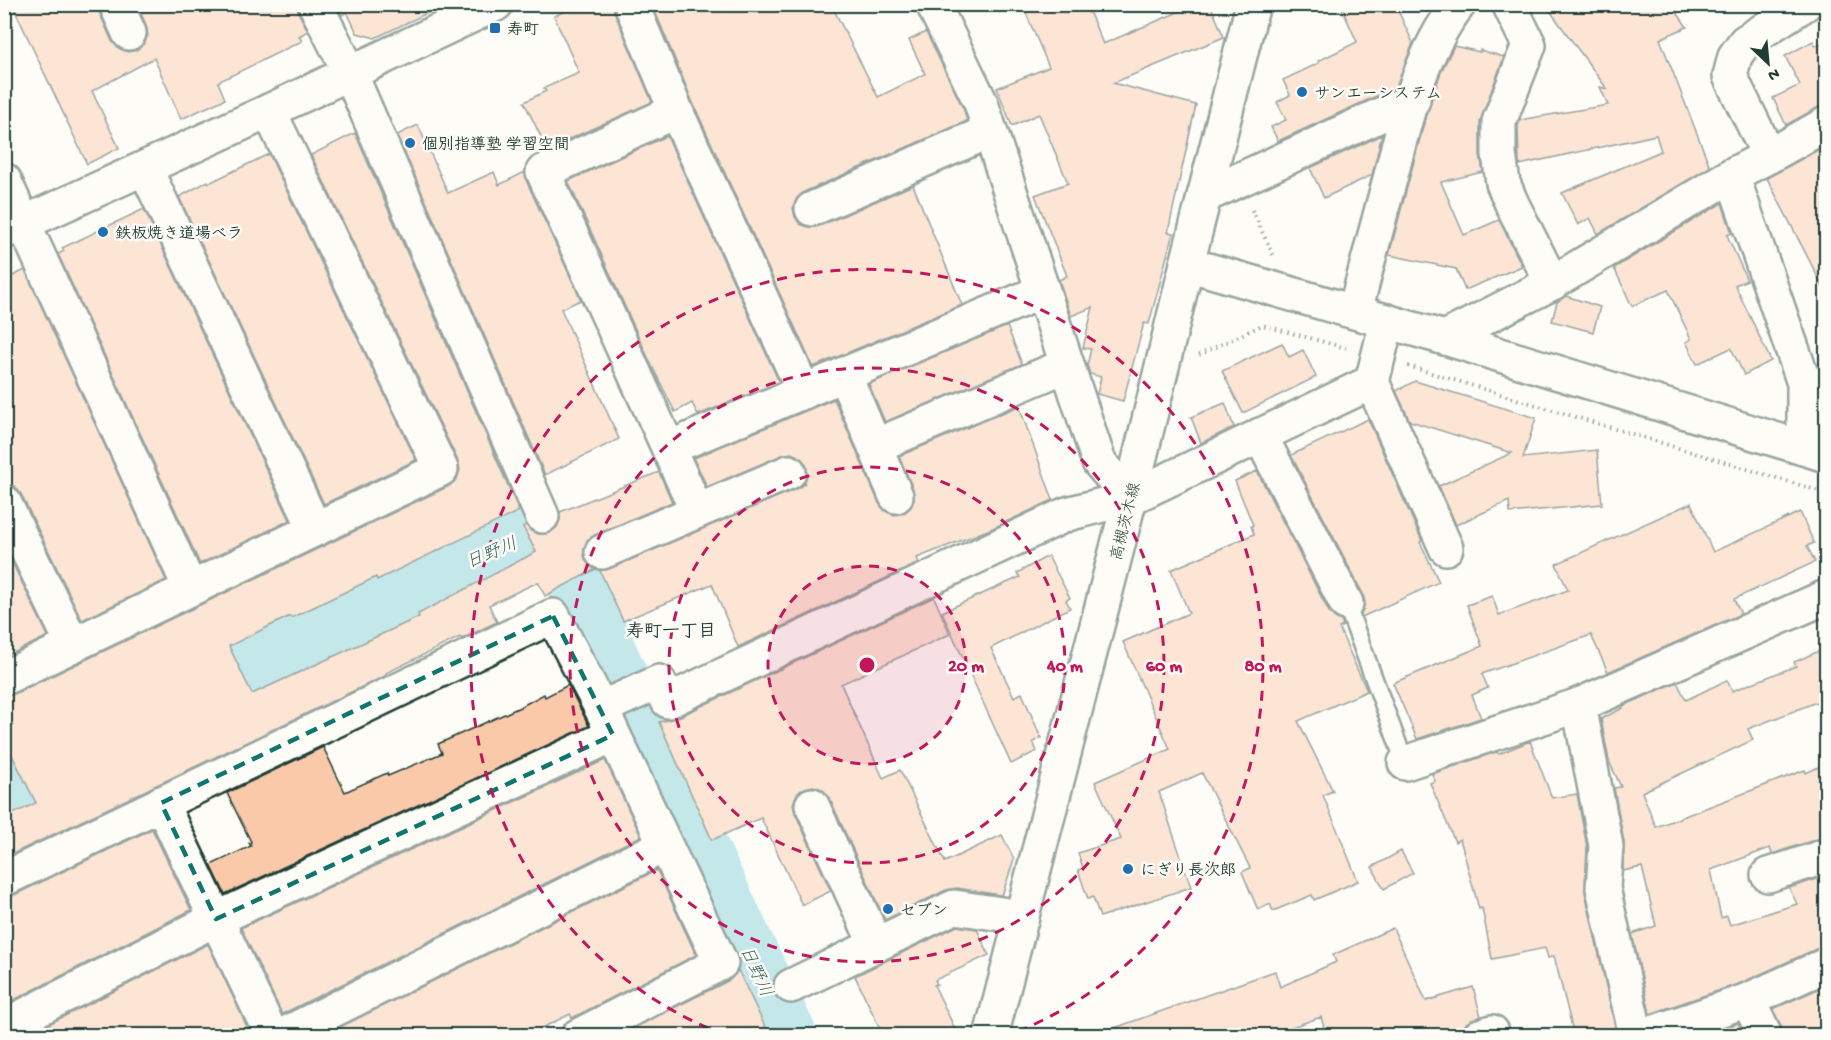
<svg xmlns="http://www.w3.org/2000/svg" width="1831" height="1040" font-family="'Gochi Hand','Klee One',sans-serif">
  <rect width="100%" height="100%" fill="#fdfcf7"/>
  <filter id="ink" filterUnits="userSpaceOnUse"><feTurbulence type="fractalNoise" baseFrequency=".0167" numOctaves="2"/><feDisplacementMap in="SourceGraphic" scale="12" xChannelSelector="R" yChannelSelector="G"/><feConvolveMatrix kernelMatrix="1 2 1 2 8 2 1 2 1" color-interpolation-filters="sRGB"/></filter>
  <g filter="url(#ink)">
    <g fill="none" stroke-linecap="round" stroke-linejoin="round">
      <polyline stroke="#7fd0d8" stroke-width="60" points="4,784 518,538 540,539 560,549 621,684 787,1036"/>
    </g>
    <g fill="#fac9aa" stroke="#1f3d34" stroke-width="1.5">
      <polygon points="12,4 98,4 99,12 112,41 119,48 128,52 137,50 144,43 148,35 146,25 137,4 297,4 298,12 308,31 299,36 302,41 218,82 225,99 181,119 154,58 92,91 119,148 87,164"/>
      <polygon points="336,4 446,4 375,38 357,33 347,12 342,15"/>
      <polygon points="580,4 613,4 614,11 652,102 547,149 524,102 546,91 544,88 579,73 554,16"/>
      <polygon points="652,4 831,4 878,97 925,74 909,40 926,32 964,110 967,121 804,192 797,198 793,208 795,217 800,224 809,227 819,226 913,185 962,305 813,367 693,103"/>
      <polygon points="1022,4 1086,4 1103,44 1197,4 1210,4 1224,37 1113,83 1196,105 1168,232 1173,233 1149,324 1144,323 1123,401 1097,394 1101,377 1090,374 1087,365 1091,349 1083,348 1093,307 1071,316 1059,280 1067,276 1035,195 1068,183 1039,114 1012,126 997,88 1049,67"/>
      <polygon points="1340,4 1395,4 1413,43 1396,87 1278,141 1271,127 1286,120 1277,102 1290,95 1283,80 1319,63 1318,61 1357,42"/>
      <polygon points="1545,4 1671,4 1687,27 1660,39 1710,167 1598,234 1590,218 1578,225 1562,193 1661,151 1656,135 1519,165 1518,126 1520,120 1608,105 1600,87 1607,89"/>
      <polygon points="1813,41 1815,46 1827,41 1827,105 1817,108 1786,125 1773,98 1800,85 1785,56"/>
      <polygon points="1454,46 1480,52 1480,50 1504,57 1480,122 1480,154 1483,172 1441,182 1464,235 1499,220 1522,266 1465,290 1456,269 1389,255 1426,116 1441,72"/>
      <polygon points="418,125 448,193 494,172 499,185 525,172 526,180 581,300 561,309 619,439 545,475 397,135"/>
      <polygon points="355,133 519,511 377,580 376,577 291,618 290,616 229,646 252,694 419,617 418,614 536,552 523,527 526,525 531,531 539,534 549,533 557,527 560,519 560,512 659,472 672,502 595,535 587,540 584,549 585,559 590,567 596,569 545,596 538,582 489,605 497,622 461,639 460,637 386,673 387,675 4,858 4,818 36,803 4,739 4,696 12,695 449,486 457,479 460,470 458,461 311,155"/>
      <polygon points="1382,135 1372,175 1324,198 1310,168"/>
      <polygon points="667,136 779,382 698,415 692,403 675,412 652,366 568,181"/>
      <polygon points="1827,145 1827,295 1767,178"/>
      <polygon points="269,154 416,460 324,504 179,197 208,181 209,183"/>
      <polygon points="1722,203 1732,233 1727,235 1747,280 1735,285 1771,361 1744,375 1731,348 1697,364 1686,342 1691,339 1668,290 1632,306 1614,268"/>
      <polygon points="144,209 290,520 200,564 58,254 64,251 62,248"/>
      <polygon points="25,270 166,580 82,620 21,494 14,486 4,483 4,280"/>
      <polygon points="1566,296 1600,307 1593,332 1552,321 1557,302"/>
      <polygon points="1007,326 1022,364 885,422 869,384"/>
      <polygon points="1282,343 1289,357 1303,350 1316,377 1243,413 1222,371"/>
      <polygon points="1415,381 1536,418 1523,458 1597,450 1602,504 1510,513 1509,501 1456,525 1439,486 1512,453 1410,421 1396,391"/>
      <polygon points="834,399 879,503 885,511 894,515 904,513 911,507 914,499 913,489 899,456 1019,406 1053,500 993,528 917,558 919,563 738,647 712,584 623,621 600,571 609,569 796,489 804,484 807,475 806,464 800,457 791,453 782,455 707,487 694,458"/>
      <polygon points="1225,403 1234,427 1201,443 1191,417"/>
      <polygon points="1368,419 1422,541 1420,542 1439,582 1362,617 1361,614 1365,603 1363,594 1291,455"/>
      <polygon points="1257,471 1329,612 1335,618 1341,621 1343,626 1339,628 1367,691 1298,721 1333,791 1323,795 1358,881 1314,900 1312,895 1273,911 1270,904 1258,910 1242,872 1250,868 1202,773 1159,792 1191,887 1100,917 1093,897 1088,899 1078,870 1083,868 1078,853 1121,839 1095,782 1170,749 1123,642 1189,613 1171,570 1254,534 1251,526 1253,525 1235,481"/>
      <polygon points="1691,503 1713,552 1800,512 1814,543 1807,546 1815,562 1734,599 1741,614 1608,672 1591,635 1482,674 1488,688 1472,695 1481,718 1417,739 1393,683 1482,646 1467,605 1492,596 1499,615 1568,590 1556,564"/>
      <polygon points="4,546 48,636 7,656 4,651"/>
      <polygon points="1048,556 1070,598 1066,600 1070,608 991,648 1014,697 1022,693 1041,738 1033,742 1037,751 1011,764 942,612 1020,577 1017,573"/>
      <polygon points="934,597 950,634 841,684 883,778 900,770 945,862 1002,835 1014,859 1003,893 1000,895 957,888 946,890 885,920 829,797 822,789 813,786 805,788 797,794 793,804 795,813 831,891 802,905 761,818 712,840 659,722 676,718"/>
      <polygon points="1819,651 1827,668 1827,698 1748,729 1753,740 1642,792 1656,827 1805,770 1806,773 1827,763 1827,838 1820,838 1772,854 1770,848 1711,870 1721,918 1727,916 1730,925 1797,904 1789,888 1827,876 1827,946 1818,948 1741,983 1650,1014 1632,934 1656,926 1642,867 1623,871 1624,843 1614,788 1621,787 1609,761 1601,719 1623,708 1623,706 1677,682 1686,700 1727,680 1732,691 1796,666 1794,662"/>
      <polygon points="568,685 589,726 225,894 211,865 251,846 249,843 251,842 227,793 323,747 345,792 387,773 388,776 442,753 438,744 520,707 544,694 545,697"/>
      <polygon points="1530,741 1552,798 1577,794 1587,847 1585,892 1617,1035 1574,1035 1554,956 1548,958 1545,948 1492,959 1482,908 1479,909 1460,839 1455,842 1430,783 1435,781 1432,774 1496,752 1499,754"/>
      <polygon points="605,760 641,836 282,1014 241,928"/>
      <polygon points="152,829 191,910 4,1005 4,897 12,896"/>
      <polygon points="1401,851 1413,873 1384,889 1372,867"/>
      <polygon points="657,870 696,955 572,1018 570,1014 528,1035 324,1035"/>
      <polygon points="957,926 977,929 989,955 935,980 937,984 934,985 958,1035 883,1035 855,976"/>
      <polygon points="1393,928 1426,1001 1473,987 1481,1016 1466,1023 1463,1030 1443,1035 1326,1035 1321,1017 1269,1035 1103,1035 1103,1032 1275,971 1280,987 1336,962 1333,955"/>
      <polygon points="208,944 251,1035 27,1035"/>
      <polygon points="738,970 769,1035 620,1035 730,980"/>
      <polygon points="1827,985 1827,1035 1783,1035 1782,1028 1773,1009"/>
      <polygon points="1738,1023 1744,1035 1702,1035"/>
    </g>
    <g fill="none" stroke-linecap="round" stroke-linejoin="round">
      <g stroke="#1f3d34" stroke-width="21">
        <g id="service">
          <polyline points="1804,383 1826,372"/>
          <polyline points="1346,603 1405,763"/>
        </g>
      </g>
      <g stroke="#1f3d34" stroke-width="38">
        <g id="minor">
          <polyline points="116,4 129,33"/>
          <polyline points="315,4 350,73 542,516"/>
          <polyline points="631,4 676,111 804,392"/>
          <polyline points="933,4 981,103 1099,462 1130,498"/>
          <polyline points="1509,4 1529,45 1499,122 1499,154 1503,183 1512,204 1552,283"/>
          <polyline points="676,111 543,172 697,511"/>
          <polyline points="1769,156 1826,124"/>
          <polyline points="145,168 315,529"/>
          <polyline points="1732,175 1804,383 1804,448"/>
          <polyline points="4,180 190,588"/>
          <polyline points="1204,196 1413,100"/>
          <polyline points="812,209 990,131"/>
          <path d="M1355 312C1366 268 1378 223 1390 179 1405 119 1420 53 1459 4"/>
          <polyline points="1445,338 1552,283 1732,175 1769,156 1730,76 1735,56 1745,42 1805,4"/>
          <polyline points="844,374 896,496"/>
          <polyline points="1372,382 1446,548"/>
          <polyline points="1260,435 1346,603"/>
          <polyline points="875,446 1067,365"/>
          <polyline points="669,448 1043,291"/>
          <polyline points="4,502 73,645"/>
          <polyline points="602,552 789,472"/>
          <polyline points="4,678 441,469 269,111"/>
          <polyline points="1579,705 1606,846 1603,888 1636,1036"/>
          <polyline points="601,708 659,682 668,701 1067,514 1130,498 1372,382 1387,321"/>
          <polyline points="1405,763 1579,705 1826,597"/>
          <polyline points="161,803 272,1036"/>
          <polyline points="812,805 876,945"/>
          <polyline points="1768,875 1826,856"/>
          <polyline points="4,879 553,616 601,708 721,963 578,1036"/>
          <polyline points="791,986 954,907 1022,917"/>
          <polyline points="1748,1000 1765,1036"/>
          <polyline points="4,1026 216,919 613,735"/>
          <polyline points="281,1036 665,845"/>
          <polyline points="1480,1036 1492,1032"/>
          <polyline points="1643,1036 1748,1000 1826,965"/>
        </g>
      </g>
      <g stroke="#1f3d34" stroke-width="38">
        <g id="tertiary">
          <polyline points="4,232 269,111 496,4"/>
          <polyline points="1187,264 1445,338 1826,455"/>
        </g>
      </g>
      <g stroke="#1f3d34" stroke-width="38">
        <polyline id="secondary" points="991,1036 1130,498 1187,264 1253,4"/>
      </g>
      <g stroke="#1f3d34" stroke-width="4" stroke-dasharray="1.5 4.5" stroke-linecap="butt">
        <polyline points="1252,210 1273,255"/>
        <polyline points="1199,355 1262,325 1346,348"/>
        <polyline points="1408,366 1826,493"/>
      </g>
      <use href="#service" stroke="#fdfcf7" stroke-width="16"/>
      <use href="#minor" stroke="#fdfcf7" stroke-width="33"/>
      <use href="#tertiary" stroke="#fdfcf7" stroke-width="33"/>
      <use href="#secondary" stroke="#fdfcf7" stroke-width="33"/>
    </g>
  </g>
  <path d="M0 0H1831V1040H0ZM553 616 613 735 216 919 161 803Z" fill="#fdfcf7" fill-opacity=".55" fill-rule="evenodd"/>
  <path fill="none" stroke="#0f766e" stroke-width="4.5" stroke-dasharray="12 8" stroke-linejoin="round" d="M553 616 613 735 216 919 161 803Z"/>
  <circle cx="867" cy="665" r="99" fill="#c2185b" fill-opacity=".12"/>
  <g fill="none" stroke="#c2185b" stroke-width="3" stroke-dasharray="10 8">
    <circle cx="867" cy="665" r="99"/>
    <circle cx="867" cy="665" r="198"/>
    <circle cx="867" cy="665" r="297"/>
    <path d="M725 1035A396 396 0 1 1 1009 1035"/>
  </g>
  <g fill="#1f6fb2" stroke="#fdfcf7" stroke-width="2">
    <rect x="489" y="22" width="12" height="12" rx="3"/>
    <circle cx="1302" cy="92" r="6"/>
    <circle cx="410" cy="143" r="6"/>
    <circle cx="103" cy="232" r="6"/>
    <circle cx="1128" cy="869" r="6"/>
    <circle cx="888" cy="909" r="6"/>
  </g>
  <g text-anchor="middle" stroke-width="5" stroke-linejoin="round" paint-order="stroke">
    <g font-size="16" font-weight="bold" fill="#1f3d34" stroke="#fdfcf7" text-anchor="start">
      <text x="507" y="34">寿町</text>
      <text x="1314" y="98">サンエーシステム</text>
      <text x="422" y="149">個別指導塾 学習空間</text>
      <text x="115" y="238">鉄板焼き道場ベラ</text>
      <text x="1140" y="875">にぎり長次郎</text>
      <text x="900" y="915">セブン</text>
    </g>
    <g font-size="16" fill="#1f3d34" stroke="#fdfcf7">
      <text transform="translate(1124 521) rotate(-76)" y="6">高槻茨木線</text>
    </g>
    <g font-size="18" font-style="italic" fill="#37625d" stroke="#fdfcf7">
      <text transform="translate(491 552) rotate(-23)" y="6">日野川</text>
      <text transform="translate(757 971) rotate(65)" y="6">日野川</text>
    </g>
    <g font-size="18" font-weight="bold" fill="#1f3d34" stroke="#fdfcf7">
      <text x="671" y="636">寿町一丁目</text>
    </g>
  </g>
  <circle cx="867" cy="665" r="9" fill="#c2185b" stroke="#fdfcf7" stroke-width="3"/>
  <g font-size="18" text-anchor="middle" font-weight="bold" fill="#c2185b" stroke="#fdfcf7" stroke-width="5" stroke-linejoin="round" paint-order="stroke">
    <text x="966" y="671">20 m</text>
    <text x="1065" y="671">40 m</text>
    <text x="1164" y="671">60 m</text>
    <text x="1263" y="671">80 m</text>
  </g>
  <rect width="1831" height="1040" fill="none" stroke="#fdfcf7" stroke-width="24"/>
  <rect x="12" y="12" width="1807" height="1016" fill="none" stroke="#1f3d34" stroke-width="2" filter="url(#ink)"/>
  <g transform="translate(1768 63) rotate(154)" stroke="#fdfcf7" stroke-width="4.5" paint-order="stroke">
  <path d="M0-4.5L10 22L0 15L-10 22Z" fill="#1f3d34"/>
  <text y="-9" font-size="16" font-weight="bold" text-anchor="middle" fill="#1f3d34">N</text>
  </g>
</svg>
